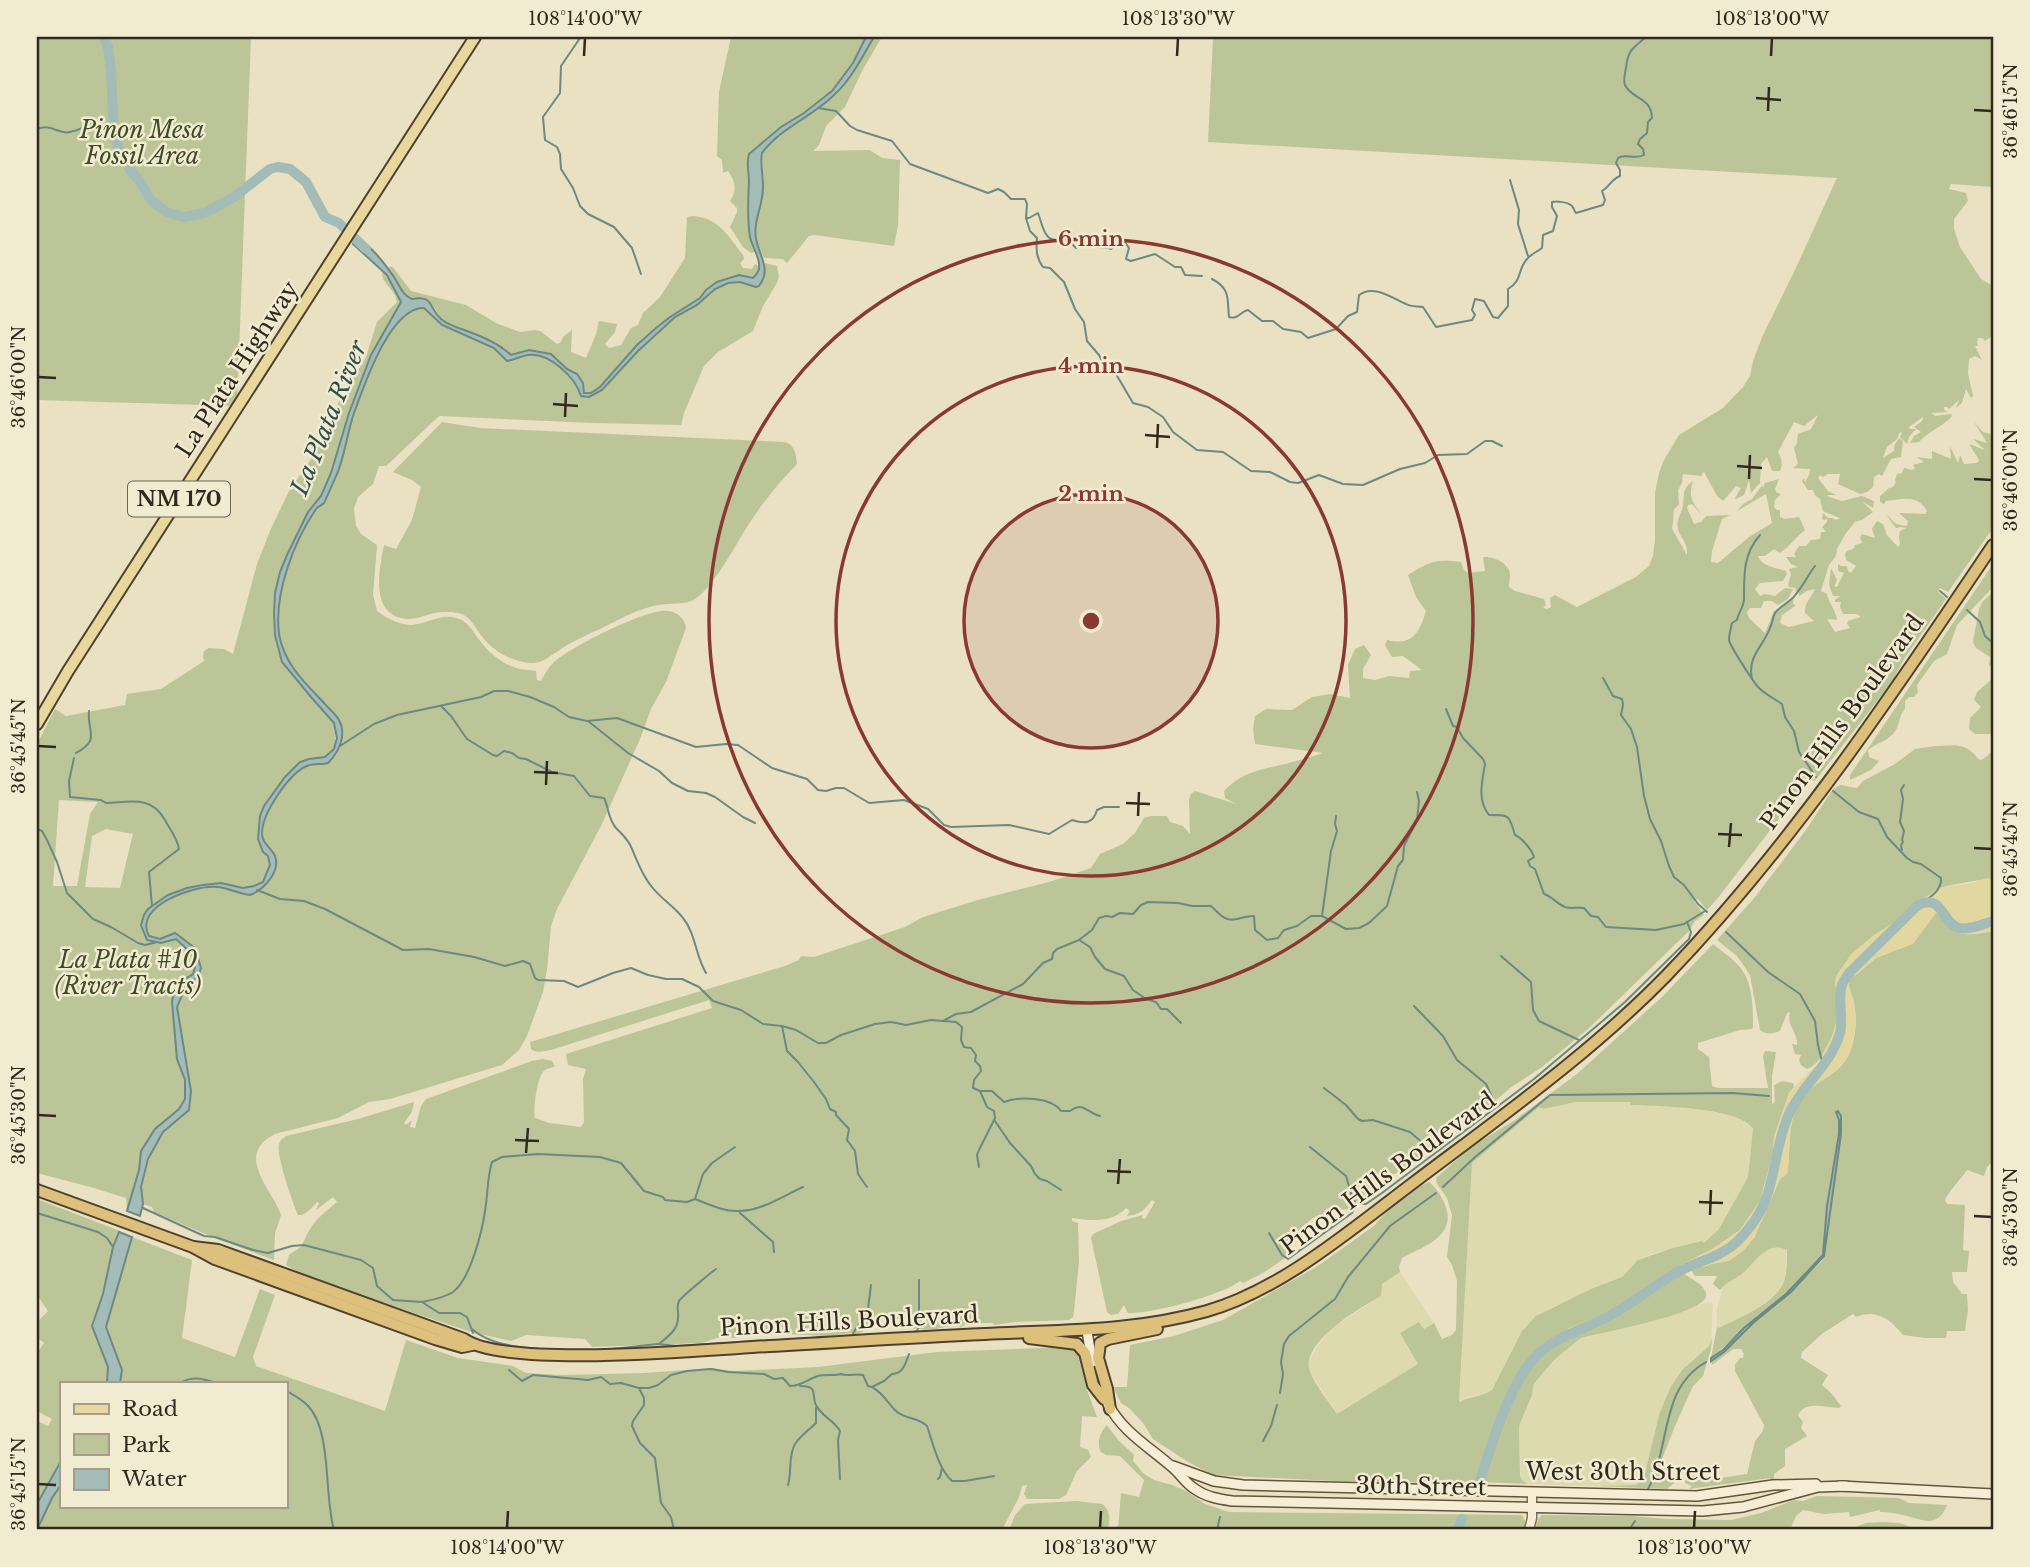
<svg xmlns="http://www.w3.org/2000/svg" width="2030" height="1567" font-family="'Libre Baskerville',serif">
  <rect width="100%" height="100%" fill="#e9e1c2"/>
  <g fill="#dedab0">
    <polygon points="1576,1102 1631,1102 1696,1109 1731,1115 1747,1121 1753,1129 1748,1177 1719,1229 1704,1243 1702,1241 1649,1255 1638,1260 1622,1277 1548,1309 1522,1331 1492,1390 1486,1394 1466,1397 1459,1402 1472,1163 1539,1107 1543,1109"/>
    <polygon points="1777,1246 1787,1249 1785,1278 1777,1293 1753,1312 1719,1328 1717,1327 1717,1309 1724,1284 1743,1273 1762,1253 1771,1247"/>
    <polygon points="1400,1272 1434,1323 1423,1329 1420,1322 1419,1364 1337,1414 1309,1371 1309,1362 1316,1348 1332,1328 1381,1296 1382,1284"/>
    <polygon points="1709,1302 1713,1304 1711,1342 1709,1346 1690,1362 1677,1378 1670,1388 1663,1405 1649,1462 1641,1481 1636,1485 1597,1486 1527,1484 1521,1479 1519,1426 1532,1395 1534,1385 1554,1360 1581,1338 1670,1316"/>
  </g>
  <g fill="#bcc597" fill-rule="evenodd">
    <polygon points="37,37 251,37 237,406 37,400"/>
    <path d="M731 37H866L853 63 832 91 804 113 781 127 749 154C746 163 749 172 749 181 748 204 745 231 755 252L751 253 743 247 730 227 737 212V208L730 201C737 190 736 182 728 171L723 173 722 160 717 156 719 92Z"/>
    <path d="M874 37H882L863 69 845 107 826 126 819 145 813 151 870 150 882 158 900 160 898 225 894 246 814 235 809 236 787 263 783 259 764 258 756 241V230L757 214 764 187 762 153C780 128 812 117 834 95 851 80 862 57 874 37Z"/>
    <path d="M1213 37H1993V187L1951 184 1949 189 1966 193 1968 201 1954 219V229L1960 247 1981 279 1993 286V335L1985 341 1982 338H1978L1977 343 1978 346H1975L1982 360 1975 356 1969 359 1968 374 1973 396 1971 398 1966 389 1962 403 1956 408 1959 400 1949 409 1947 407H1944V410L1948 412 1931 413 1935 416 1951 414 1952 416C1944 426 1930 430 1919 442L1910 443 1914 436 1921 432 1914 427 1922 421 1923 417 1909 427 1910 429H1916L1909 437 1907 444 1900 437 1902 432 1899 433 1897 439 1887 447 1883 458 1894 451V446L1899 438 1903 441 1901 457 1891 459 1882 476 1879 474 1874 477 1873 487 1867 492 1860 494 1838 484 1840 474H1828L1823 477 1820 475 1818 478 1828 491 1836 495H1827L1829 497 1842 501 1862 496 1874 501 1873 508 1862 501 1873 512 1862 520 1855 522 1846 533 1837 549 1836 556 1829 565 1821 591 1827 594C1829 604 1836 610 1837 620L1827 619 1835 632 1850 628 1847 624 1848 621 1861 617 1857 614H1843L1840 607 1841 602H1835V600L1840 596H1833L1829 585 1831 568 1837 580 1834 586 1837 587 1844 573 1838 571V564L1841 566H1847L1848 571 1851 573 1856 566 1846 560 1845 554 1847 551 1853 549 1855 545 1862 543 1860 538 1862 534 1875 538 1872 529 1877 521 1883 524 1887 535 1898 547 1900 545 1899 537 1900 531 1906 528 1901 527 1896 528 1886 514 1896 524 1907 526 1908 521 1899 513 1925 514 1927 511C1917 494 1904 499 1886 501L1884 504 1880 502V496L1889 488 1893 487 1896 482 1895 480 1897 474 1902 473 1904 468 1912 470 1915 468 1913 465 1924 462 1917 457 1932 459V451L1951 459 1950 446 1958 463 1960 455 1964 464 1977 463 1979 460 1969 444 1985 450 1973 439 1987 443 1974 422 1983 432 1991 434 1993 422V528L1948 592 1940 588 1938 592 1946 599 1904 659 1892 682 1818 777 1814 781H1808L1806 784 1717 899 1707 910 1698 899 1694 901 1704 915 1695 921 1689 931 1588 1029 1542 1067 1510 1088 1487 1108 1457 1123 1441 1143 1400 1172 1381 1179 1354 1210 1339 1209 1313 1218 1302 1227 1285 1249 1288 1256 1263 1273 1243 1283 1240 1281C1223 1295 1151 1314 1128 1313L1124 1305 1118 1314 1111 1315 1107 1312 1091 1238 1093 1234 1121 1221 1143 1215 1142 1218 1145 1219 1155 1202 1152 1200C1144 1211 1140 1214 1127 1216L1130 1211 1126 1208C1112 1223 1091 1221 1072 1218V1221L1078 1223 1079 1261 1074 1311 1073 1317 1069 1320 1014 1322 995 1325 992 1323H967L960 1328 958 1325C943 1326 931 1333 917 1328L914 1329 906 1325 902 1320C896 1319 888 1317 883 1319 873 1323 866 1332 855 1335L852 1333 827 1336 761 1333 735 1338H717L702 1343 592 1347 585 1339 526 1335 511 1341 471 1332 306 1277 286 1265 289 1255 302 1246C310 1224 319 1217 337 1202L333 1197 316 1210 319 1203 317 1202C312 1207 306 1216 298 1215 293 1204 276 1154 279 1145 280 1140 282 1139 286 1136L358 1119 414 1102 412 1112 404 1123 406 1125 412 1120 410 1127 415 1128 421 1106 426 1099 532 1061 543 1059 552 1061 555 1066C552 1068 548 1068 545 1070 537 1075 533 1109 535 1118L549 1123 581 1127 584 1122 583 1079 586 1069 568 1065 566 1054 712 1008 709 1000 551 1050C544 1051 538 1054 531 1049L530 1042 785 966 799 960 801 956 814 957 905 927 923 917 978 900 1049 882 1091 868 1100 854 1123 844 1135 833 1144 818 1151 816H1167L1170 822 1183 826 1190 834 1189 799 1191 794 1195 791 1236 804 1225 798 1224 791C1241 772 1261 770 1285 764 1297 761 1310 757 1323 753L1255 744 1253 729 1255 716 1266 709 1292 710 1312 697 1330 694 1350 698 1348 665 1355 649 1364 645 1371 655 1363 669V678L1375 680 1389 676 1409 678 1410 671 1422 670 1403 656 1392 657 1385 645 1387 640C1412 646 1419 634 1426 611L1416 597 1408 575C1430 561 1436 559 1461 562L1464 570 1468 573 1485 571 1483 557C1493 556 1510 563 1510 575 1510 580 1509 583 1509 587L1515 591 1544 599 1546 605 1543 608 1547 609 1551 607 1550 598 1555 595 1577 607 1636 577 1649 566 1653 556 1655 540V493L1659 473 1664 460 1679 435 1723 408 1743 387 1750 376 1753 361 1763 335 1794 272 1837 178 1208 142ZM1818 415 1811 429 1798 434 1797 443 1794 448 1798 464 1793 468 1810 469 1809 475 1805 482 1804 478 1802 481 1808 490H1813L1815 495 1820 499 1823 511 1840 518 1836 520 1832 518H1828L1823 513 1822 518 1823 520 1827 519V522L1822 527 1826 532H1821L1820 539 1811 540 1806 546H1799L1794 554 1796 557H1786L1791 564 1798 567 1789 569 1791 575 1788 585 1789 587 1796 588 1795 591 1799 590V596L1807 591 1815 589C1811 598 1804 603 1805 613L1814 621 1789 627 1780 623 1782 615 1795 606 1793 603 1794 598 1774 611 1765 633 1749 618 1747 612 1750 608H1761L1764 601H1772L1778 605 1788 599 1793 589 1785 588 1775 596 1765 594 1760 596 1755 589 1760 583 1783 581 1787 574 1786 571C1776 568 1761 566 1758 556H1765L1774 549 1780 553C1790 546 1796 537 1805 530L1799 517 1785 519 1780 517V510H1777L1774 507 1775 500 1781 494 1777 493 1775 489 1779 479 1765 483 1762 489 1763 484 1752 499 1743 504 1737 511 1766 494 1772 523 1749 537 1718 563 1711 562 1712 551 1722 519 1730 515 1706 516 1701 522 1694 524 1687 508 1688 505 1692 504 1702 515C1692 501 1688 498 1693 481 1681 490 1685 493 1683 506 1681 514 1676 520 1678 529 1680 539 1688 540 1687 555L1672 529 1674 510 1679 504 1678 490 1682 483 1683 474 1702 476V473L1704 472 1717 496 1723 501 1736 486 1741 488 1735 498 1736 499 1744 495 1749 480 1751 493 1760 483 1761 464 1767 457 1772 471H1780C1783 465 1782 458 1778 452L1794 422 1804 426Z"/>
    <path d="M694 216C720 219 728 236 743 255L744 259 740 263 743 268 752 269 755 264 759 266V270L753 278H726L717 282 706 290 700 298 656 328 637 345 600 387 591 393H585L574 371 567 369 556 357 525 351 518 354 511 355 505 349 486 339 455 327 441 319 434 307 409 298 405 295 387 269 392 266 411 291 466 305 496 323 520 332 534 330 540 331 557 344 560 343 564 336 572 330 571 352 586 358 596 334 599 321 617 324 615 332 605 344 609 348 621 345 631 328 638 325 643 313 660 297 685 258 687 217Z"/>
    <path d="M765 263 777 266 779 277 777 283 763 306 753 331 718 352 704 366 684 413 681 425 593 423 439 416 386 466H379L373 484 358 497 354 509 356 526 361 534 377 545 373 595 377 611C386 618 400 625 412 625 428 624 442 612 459 619 470 623 474 634 481 642 490 654 505 666 520 669 526 670 531 670 536 671L537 680 541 681C544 675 548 668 553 663 569 648 647 608 668 611 678 612 684 618 686 628L666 682 651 709 640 739 602 824 557 909 551 926 547 970 543 992 527 1036 519 1050 502 1065 390 1099 369 1102 338 1118 275 1134C233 1155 273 1190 281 1215L275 1233 274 1260 217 1239 154 1212 152 1207 143 1204C140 1191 143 1184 146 1171 153 1142 164 1127 189 1110 193 1091 187 1084 179 1067 185 1080 188 1091 183 1105L155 1129 141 1151 139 1170 127 1211 126 1198 94 1188 37 1173V744L55 709 66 716 125 705 127 694 161 689 204 661 203 657 204 651 209 648 224 649 233 654 257 564 270 531 289 491 316 452 333 412 366 357 377 322 397 302C396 290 382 284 382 273L384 271C391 280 399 292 401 303L371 355 349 413 331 473 321 496 308 512 287 555 274 605V624L278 651 286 669 334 723 336 744 334 750 325 757 309 759 294 767 285 777 264 806 259 823 260 846 268 856 270 865 263 882 254 886 243 888 221 883 187 888 218 887 250 895C261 891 271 879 275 868 274 863 274 856 271 851 268 846 264 845 263 838 258 819 289 773 307 766 314 763 321 765 329 763L337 754 340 721C315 688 281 669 278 625 276 585 294 543 315 510 317 507 321 506 323 504 325 502 335 479 336 475 343 460 345 444 349 429 358 400 387 320 414 309 417 307 421 308 424 308L442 325 494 348 503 358C508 358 515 359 520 358 526 356 523 354 530 354 558 355 570 379 583 397L602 390 638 351 675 317 697 305 715 289 728 283 763 281ZM59 800 98 802 90 814 77 886H53ZM106 829 133 834 120 888 85 887 92 836Z"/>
    <path d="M442 422 480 428 784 442C795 444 796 455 797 464 776 485 757 510 742 535 733 551 710 590 695 599 686 605 670 603 659 605 639 608 618 620 600 629 586 635 571 642 558 651 548 657 542 664 530 663 513 662 495 652 484 639 470 621 470 611 444 612 431 612 420 619 408 619 369 616 379 571 384 545L396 549 412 520 421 487 412 480 393 472Z"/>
    <path d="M1993 564V587L1957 625 1947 654 1934 661 1917 685 1918 692 1914 697H1909L1905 701V709C1899 715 1900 722 1896 730 1890 740 1877 743 1868 750L1869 757 1879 761 1871 770 1850 780V775Z"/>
    <polygon points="1993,592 1993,666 1989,666 1990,657 1976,648 1973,642 1979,609 1983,601"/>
    <polygon points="1993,678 1993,734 1975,734 1969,729 1970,718 1981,707 1974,700 1977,692"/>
    <path d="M1936 746C1946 746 1958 744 1966 748 1982 756 1975 769 1993 750V879C1987 878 1940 886 1935 890 1934 891 1933 893 1932 894 1925 900 1915 902 1909 908 1903 912 1899 918 1893 923 1875 937 1858 945 1844 965 1842 969 1837 973 1836 978 1834 986 1839 992 1839 999 1841 1018 1826 1063 1807 1069L1801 1065 1799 1060 1801 1055 1795 1054 1792 1044 1797 1045C1798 1032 1786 1025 1790 1012L1787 1013 1780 1031C1773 1034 1766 1035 1760 1030L1750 975 1737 956 1717 940 1755 897 1782 862 1808 827 1833 789 1840 785 1857 788 1863 781 1895 764 1915 749Z"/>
    <path d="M1936 913 1942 915C1951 940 1972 935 1993 931V1161L1987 1167 1984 1176 1967 1170C1961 1179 1948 1192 1945 1200L1947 1204 1965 1205 1963 1250 1969 1251 1967 1272H1952L1953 1282 1962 1294H1967L1968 1310 1965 1331H1947L1946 1338H1925L1903 1335C1891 1320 1877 1308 1856 1317L1853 1314 1823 1333 1802 1352 1801 1358 1828 1375 1822 1385 1831 1393 1841 1406 1839 1408C1825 1408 1806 1400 1798 1415L1803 1422 1801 1428 1807 1436 1785 1449V1466L1774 1474V1480H1771L1770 1478 1689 1489 1692 1486 1685 1483 1687 1475 1689 1474 1706 1480 1747 1474 1755 1441 1763 1431 1764 1425 1735 1371V1365L1740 1358H1743L1744 1354 1741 1349H1733L1712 1365 1711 1361 1724 1352 1753 1323 1777 1305 1822 1261 1826 1248 1828 1221 1841 1134V1116L1836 1112 1839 1120V1134L1827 1206 1823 1255 1786 1294 1711 1358 1717 1327 1719 1328C1739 1318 1779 1303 1785 1278 1787 1269 1787 1259 1787 1250 1766 1240 1756 1262 1742 1274 1734 1280 1726 1282 1720 1290L1713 1284 1717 1277 1716 1276H1695L1691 1270 1696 1267 1707 1266 1754 1238 1780 1179 1787 1174C1792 1148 1785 1119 1804 1096 1820 1075 1843 1077 1852 1046 1856 1032 1857 1018 1854 1003 1852 994 1847 987 1849 977L1857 974 1876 958 1891 952Z"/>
    <path d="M1713 944C1720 950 1728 955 1735 962 1753 978 1753 1005 1753 1027L1752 1029 1740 1030 1698 1043V1049L1709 1057 1712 1086 1718 1088H1768L1763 1056 1765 1051 1776 1052 1772 1076V1104L1775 1102 1774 1085 1782 1081 1793 1083 1794 1087 1789 1093 1774 1137 1773 1152 1760 1201 1740 1230 1714 1248 1660 1280 1617 1309 1540 1348 1523 1367 1510 1390 1493 1434 1478 1481 1446 1483 1335 1481 1213 1475 1188 1462 1153 1439 1143 1423 1129 1408 1121 1403 1113 1387H1127L1130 1345 1174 1336 1223 1320 1318 1266 1375 1225C1388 1209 1409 1190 1429 1182 1436 1188 1442 1196 1445 1205 1458 1236 1422 1247 1402 1258L1399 1267 1400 1272 1382 1284 1381 1296C1361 1307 1299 1343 1310 1372 1315 1385 1329 1402 1337 1414L1418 1364 1400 1333 1419 1322 1424 1329 1434 1323 1442 1339 1452 1335 1456 1330 1457 1281 1452 1265 1447 1257 1452 1215 1447 1198 1437 1184 1436 1178 1472 1146 1515 1120 1577 1074 1662 997ZM1576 1102H1630L1631 1105C1656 1106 1741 1107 1753 1129L1748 1177 1719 1229 1704 1243 1702 1241 1673 1248 1638 1260 1622 1277 1591 1289 1536 1316 1522 1331 1492 1390C1482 1397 1470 1396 1459 1402L1472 1163 1539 1107 1543 1109Z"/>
    <polygon points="37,1199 120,1231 113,1247 103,1294 92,1326 108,1367 107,1383 61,1383 61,1461 37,1504 37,1421 48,1426 52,1419 37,1411 37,1353 44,1343 39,1339 37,1341 37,1322 48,1311 37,1295"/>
    <polygon points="132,1237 192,1260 182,1338 235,1357 260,1289 275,1295 253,1357 256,1366 385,1411 406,1340 458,1358 513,1366 526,1373 562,1375 645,1373 712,1368 733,1371 818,1367 937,1352 1067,1347 1077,1352 1087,1390 1097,1417 1082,1416 1080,1447 1088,1450 1091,1457 1077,1471 1066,1495 1059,1499 1027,1499 1024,1494 1027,1485 1022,1486 1019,1497 1002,1530 38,1530 52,1498 61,1485 61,1506 285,1506 285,1383 120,1383 122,1370 106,1327"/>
    <path d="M1683 1273 1701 1285 1706 1292C1706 1297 1707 1297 1703 1301 1689 1316 1605 1332 1581 1338L1554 1360 1534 1384 1532 1395 1519 1426 1520 1474 1521 1479 1527 1484 1482 1482 1498 1430 1521 1383 1535 1360 1568 1336 1608 1320Z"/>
    <polygon points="1712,1338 1711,1349 1703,1376 1693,1386 1675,1426 1662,1459 1667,1472 1680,1478 1667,1489 1597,1486 1636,1485 1645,1474 1659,1415 1670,1388 1683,1369 1709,1346"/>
    <path d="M1107 1425 1118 1440 1134 1455 1133 1461 1143 1473 1154 1480 1172 1485 1186 1491 1205 1504 1229 1512 1522 1515 1526 1524 1523 1530H1459L1463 1523 1459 1521 1454 1530H1118L1121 1493 1139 1497 1144 1480 1120 1456 1106 1455 1101 1452C1096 1443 1100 1432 1107 1425Z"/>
    <path d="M1817 1496 1899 1498 1909 1503 1947 1505C1937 1530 1922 1519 1903 1515 1895 1513 1888 1512 1880 1512V1510L1850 1517 1849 1512 1824 1514 1803 1510 1796 1516 1790 1530H1535L1538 1519 1542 1515 1632 1516 1666 1519 1731 1520 1761 1513 1794 1500 1803 1501Z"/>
    <path d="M1076 1501 1102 1504C1111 1510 1110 1521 1108 1530H1009L1015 1515 1025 1504Z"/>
    <polygon points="1883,1522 1899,1523 1920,1530 1848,1530 1866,1523"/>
  </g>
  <path fill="#e2d7a1" d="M1987 878 1993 879V931C1971 935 1951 940 1942 915L1936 913 1913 944 1876 958 1857 974 1849 977C1847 987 1853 994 1854 1003 1857 1020 1856 1036 1850 1052 1841 1075 1818 1078 1804 1096 1785 1119 1792 1148 1787 1174L1780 1179 1754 1238 1743 1251 1729 1261 1692 1268 1608 1320 1568 1336 1535 1360 1521 1383 1498 1430 1482 1482 1478 1481 1493 1433 1510 1390 1523 1367 1540 1348 1569 1328 1617 1309 1682 1264 1714 1248 1740 1230 1745 1223 1760 1201 1764 1191 1773 1152 1774 1137 1789 1093 1817 1064 1832 1036 1839 1013V996L1835 986 1836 977 1851 954 1874 935 1896 921 1916 901 1931 894 1938 888 1972 883Z"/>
  <g fill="#a4bcb7" stroke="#6c8984" stroke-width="2">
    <path d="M866 37H874C862 57 851 80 834 95 812 117 780 128 762 153 760 164 763 174 763 185 764 204 753 219 756 239 759 256 772 269 759 286L756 287 740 282 728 283 715 289 697 305 675 317 638 351 602 390 589 397 581 396C575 377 549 352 528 355 521 356 514 360 507 361L494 348 442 325 424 308C390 307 364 386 354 413 347 433 345 455 337 474 335 478 325 502 324 503 321 506 318 506 316 509 293 543 274 594 279 634 284 664 305 683 325 704 329 709 336 714 339 720 347 735 339 752 328 763 321 765 313 763 307 766 289 773 262 814 262 833 262 844 271 847 275 856 281 872 263 890 250 895 239 894 229 888 218 887 196 884 132 906 149 936L160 939 175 933 195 948 201 968 198 977 186 986 177 1007 191 1091 189 1110 163 1132 148 1159 141 1187 143 1204 140 1216 127 1211 139 1170 141 1151 155 1129 179 1109 185 1099V1080L177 1059 172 1002 173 996 183 980 193 974 195 967V960L188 950 176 939 161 943 147 940 141 925 144 915 148 909 168 895 187 888 203 885 221 883 243 888 254 886 263 882 270 865 268 856 263 852 258 839 260 816 264 806 285 777 300 762 309 759 325 757 334 749 337 738 334 723 311 697 282 662 275 635 274 613 275 593 280 572 287 555 308 512 321 496 331 473 349 413 371 355 401 302 387 275 353 244 358 239C372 246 385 264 394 277 400 286 402 295 412 299 434 295 428 307 441 319 448 325 458 328 467 331 483 337 498 343 511 355L529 350 551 354 567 369 577 374 583 383 584 393H591L600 387 637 345 656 328 670 317 700 298 706 290 717 282 739 275 753 278C756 275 758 274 759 269 761 258 752 247 750 237 747 219 748 199 749 181 749 172 746 163 749 154L781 127 804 113 832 91 853 63Z"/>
    <polygon points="1838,1111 1841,1116 1841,1134 1824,1256 1791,1292 1753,1323 1724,1352 1711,1361 1711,1358 1723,1350 1744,1328 1786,1294 1823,1255 1827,1206 1839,1134 1839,1120 1836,1112"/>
    <polygon points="119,1232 132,1237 106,1327 122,1370 120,1383 107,1383 108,1367 92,1326 103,1294 113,1247"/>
    <polygon points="61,1461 61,1485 52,1498 37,1530 37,1504"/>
  </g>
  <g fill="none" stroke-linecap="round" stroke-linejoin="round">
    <g stroke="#6c8984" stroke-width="2">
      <polyline points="580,37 578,41 561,66 560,93 543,117 545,140 557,147 560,154 561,169 573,188 580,206 588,214 614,227 632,248 641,274"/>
      <path d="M818 108 836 111 850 126 857 130 892 141 910 164 988 193 998 189 1004 192 1011 199H1025L1027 204 1026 218H1029L1038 213C1044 228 1043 245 1067 239L1076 248 1081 245C1091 249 1100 245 1111 249L1120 242H1125L1129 248 1126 259 1131 261 1155 254 1175 267H1181L1185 275 1202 276"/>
      <path d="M37 129C52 123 58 135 70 132 92 128 88 115 113 130"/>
      <polyline points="1510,180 1519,210 1518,224 1528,256"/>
      <path d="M1026 218 1030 231 1037 238C1036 248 1036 258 1043 267L1050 268 1064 282 1075 309 1084 322 1087 341 1099 355 1104 365 1116 374 1133 403 1148 407 1163 417 1173 432 1197 450 1223 452 1251 471 1270 472 1290 482 1298 483 1319 475 1343 484 1363 485 1400 469 1425 463 1438 455 1467 454 1485 441H1492L1502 446"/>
      <path d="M1212 279C1231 289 1227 299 1229 317 1238 320 1241 311 1248 310L1262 321H1273L1283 329 1301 332 1308 338 1336 329 1348 316 1357 312 1359 295C1374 284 1392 298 1406 304 1411 307 1417 306 1423 307L1436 327 1472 320 1475 315 1472 310 1475 299 1484 301 1493 317 1498 318 1508 306V289C1523 280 1517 270 1527 259 1531 254 1537 252 1542 248L1543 235 1553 231 1557 216 1552 207V202C1557 201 1568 202 1572 206 1574 208 1574 211 1576 213L1603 205 1605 200 1602 191C1611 186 1610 180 1620 176V170L1616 163 1618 158C1624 153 1635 160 1644 155L1643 149 1638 144 1640 139 1647 133 1648 122 1652 118C1651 96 1632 100 1625 85 1623 80 1625 73 1626 68 1628 50 1632 49 1646 37"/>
      <path d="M1760 535C1743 554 1744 575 1744 599 1744 607 1738 613 1737 620L1732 623C1731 628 1729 635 1729 640 1730 646 1754 683 1759 688 1765 694 1775 699 1782 704L1785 717 1794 731 1799 752 1816 777"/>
      <polyline points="1940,591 1947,597"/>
      <polyline points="1967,610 1980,622 1985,636 1993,643"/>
      <polyline points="1603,678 1613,696 1622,699 1623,705 1621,715 1631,729 1637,747 1644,796 1650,819 1661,841 1669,866 1674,877 1684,885 1698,904 1707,912"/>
      <path d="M1752 679C1747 656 1763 647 1770 628 1773 623 1772 618 1775 613 1781 605 1791 602 1796 594 1803 586 1808 575 1815 566"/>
      <path d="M441 706 451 716 467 739 493 755 497 756 504 751 512 753 519 758 526 759 552 772 574 776 590 796 604 798C609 808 608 819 616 828 622 834 629 840 632 849 637 861 643 877 652 887 661 899 674 906 683 918 696 934 695 955 706 973"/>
      <path d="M1446 709 1453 726 1457 727 1463 738 1483 759 1485 764C1482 782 1477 800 1489 815 1509 815 1509 814 1515 835 1522 838 1532 850 1534 857L1528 861 1530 866 1535 869 1544 894C1553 897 1557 904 1565 907 1571 909 1577 907 1584 908L1591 916 1598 917 1606 927 1656 930 1684 924 1705 911"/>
      <polyline points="588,721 628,753 659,771 672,783 688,791 706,793 715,797 743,817 755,823"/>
      <path d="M340 746 374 724 397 715 481 697 494 691H508L530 697 554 707 569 717 587 721 617 718 696 747 726 744 738 745 772 768 807 779 818 790 826 791 836 788H844L869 803 904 800 928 809 944 825 951 827 1009 825 1049 834 1072 820C1085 824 1093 824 1097 810L1104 807H1119"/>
      <path d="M76 753C101 739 87 733 89 711"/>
      <path d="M74 758 69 781 70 797 101 800 106 803C131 802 151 795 165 820 170 830 177 837 179 849L149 872 152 906"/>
      <path d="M1833 791 1859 812 1878 819 1887 837 1907 858 1913 862 1921 864 1941 878C1942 889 1932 896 1924 902"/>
      <polyline points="37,829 42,831 47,840 57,862 67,893 93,919 111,927 138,943 145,945 157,942"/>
      <polyline points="1902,850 1901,845 1903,842 1902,840 1904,831 1900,822 1903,799 1901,790 1904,785"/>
      <path d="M257 890 280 899 304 901 325 909 403 950 429 949 474 957 505 966 523 961 530 964 535 978 538 980 564 981 578 987 613 973 631 968 648 975 666 979H682L699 987 713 1001 741 1010 763 1024 782 1026 796 1030 818 1043H826L841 1035 875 1024 891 1022 906 1025 931 1020 943 1021 956 1014 971 1012 1023 984 1043 963 1052 959 1053 953 1057 949 1079 940 1092 930 1099 918 1106 916 1112 917 1120 913 1133 914 1141 905 1148 902 1178 903 1192 906H1211C1216 910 1219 915 1225 918 1235 923 1244 915 1254 916L1255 930 1267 940 1278 938 1284 930 1297 926 1311 916H1322L1346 929 1359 928 1369 923 1387 906 1398 866 1403 860 1404 846 1417 820 1419 801 1417 792"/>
      <polyline points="1322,916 1331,851 1337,831 1335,824 1336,816"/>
      <polyline points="1726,932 1768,972 1800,994 1815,1021 1818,1045 1823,1065"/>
      <polyline points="1079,940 1090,947 1095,957 1105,969 1124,976 1133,990 1146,999 1156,1002 1161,1009 1167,1009 1181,1023"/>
      <polyline points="1501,956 1531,982 1533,1010 1539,1021 1579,1040"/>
      <polyline points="1414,1006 1443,1036 1457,1060 1486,1084 1496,1106"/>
      <path d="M943 1021 956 1022 962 1027 961 1040 964 1047 971 1048 976 1055 975 1061 980 1066 981 1071 974 1080 973 1088 980 1091H992L1004 1102C1019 1096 1051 1097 1061 1111H1070C1085 1101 1086 1113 1100 1116"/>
      <polyline points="782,1026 787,1051 798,1062 814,1082 826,1099 830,1109 836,1112 836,1115 849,1129 847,1140 855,1151 858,1174 867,1187"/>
      <polyline points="1324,1088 1346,1105 1358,1119 1362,1121 1373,1120 1410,1132 1433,1152"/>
      <polyline points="995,1121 1010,1143 1031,1166 1035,1174 1040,1179 1047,1181 1061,1190"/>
      <polyline points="1310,1147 1346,1176 1352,1197 1356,1204"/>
      <polyline points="979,1167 977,1155 979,1150 995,1118 994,1111 987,1107 980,1091"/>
      <polyline points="1443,1187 1474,1158 1550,1095 1733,1093 1769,1096"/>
      <polyline points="695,1199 703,1174 712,1163 735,1147"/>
      <polyline points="143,1208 204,1236 215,1237 253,1250 268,1253 292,1246 304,1245 361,1260 373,1268 377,1286 393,1300 422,1302 439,1313 460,1313 467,1317 473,1333"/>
      <polyline points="37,1213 98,1232 107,1238 113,1247"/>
      <polyline points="740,1213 773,1242 774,1252"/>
      <polyline points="1269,1233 1282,1255 1288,1259 1352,1213 1356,1204 1366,1204 1382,1193 1534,1079 1625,1002 1689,939 1691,932 1687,922"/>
      <path d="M422 1302C432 1300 444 1298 453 1292 470 1280 482 1232 485 1211 488 1194 487 1178 492 1162L502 1157 538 1154 600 1157 621 1163 644 1191 663 1197 665 1200 687 1202 695 1199C708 1204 724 1212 739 1211 761 1211 783 1196 803 1187"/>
      <path d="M472 1329C496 1351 553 1350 584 1350"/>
      <polyline points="914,1332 917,1331 919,1326 919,1280"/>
      <polyline points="851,1337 868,1309 871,1285"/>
      <path d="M660 1343C669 1336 678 1329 678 1318 679 1311 676 1307 679 1301 680 1298 713 1271 716 1269"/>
      <polyline points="603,1350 658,1344 677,1346 828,1337"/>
      <path d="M509 1370 522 1381 533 1375 588 1380 601 1377 610 1384 621 1383 639 1388H649L658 1385 671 1375 687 1371 711 1369 728 1372 764 1374 774 1379 783 1378 790 1386C801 1386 808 1379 818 1376 826 1374 833 1376 841 1374 849 1377 855 1373 863 1375L868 1386 872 1387 884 1381 892 1374C904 1373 905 1364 909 1354"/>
      <path d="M180 1383C193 1375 204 1379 217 1383"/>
      <path d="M800 1386C803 1386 809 1386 812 1389 815 1392 813 1400 816 1405 821 1416 834 1420 840 1431L838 1440 840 1479"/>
      <path d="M872 1387C883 1393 887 1402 896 1411 904 1419 918 1417 927 1426 933 1443 938 1468 952 1481H965L994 1476"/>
      <polyline points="639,1388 644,1398 644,1405 633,1421 632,1426 640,1443 655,1458 661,1503 671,1517 674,1530"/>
      <path d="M285 1390C293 1395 302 1399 308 1406 332 1430 324 1497 334 1530"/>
      <polyline points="1280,1393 1283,1374 1281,1362 1284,1344 1289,1336 1335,1299 1348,1277 1390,1226 1436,1193"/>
      <polyline points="1263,1441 1271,1426 1277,1405"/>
      <polyline points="938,1479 940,1477 942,1468"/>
      <path d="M788 1485C792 1472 788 1455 795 1444 800 1436 809 1430 816 1423V1408"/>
      <path d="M1648 1489C1671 1448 1659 1388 1706 1362"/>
      <polyline points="1217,1530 1220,1517"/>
      <polyline points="1629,1530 1635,1521"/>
    </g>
    <g stroke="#a4bcb7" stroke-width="10">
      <polyline points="104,37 108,47 111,71 114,136 120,152 126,159 130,170 139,180 151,200 166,212 184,217 205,213 234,197 270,169 278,167 290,169 306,182 325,217 339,223 366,249"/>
      <path d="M1480 1481C1491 1445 1510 1383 1536 1356 1557 1335 1586 1329 1611 1315 1634 1302 1655 1285 1678 1272 1693 1263 1711 1260 1726 1250 1735 1245 1743 1236 1749 1228 1777 1196 1772 1151 1789 1114 1802 1085 1831 1065 1840 1033 1844 1018 1837 999 1842 985 1843 981 1847 976 1850 972L1918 905C1943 893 1942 924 1959 928 1970 930 1983 924 1993 921"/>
      <polyline points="1457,1530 1462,1519"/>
    </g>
    <g stroke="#81735b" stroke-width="11">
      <polyline id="tertiary" points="1529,1530 1532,1518 1532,1492"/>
    </g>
    <g stroke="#62543e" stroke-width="12">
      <g id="secondary">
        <polyline points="1087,1331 1092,1362"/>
        <path d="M1108 1404C1123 1432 1148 1446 1171 1466 1180 1473 1186 1484 1195 1489 1206 1497 1219 1499 1232 1501L1703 1511 1743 1507 1818 1487 1846 1486"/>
        <polyline points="1173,1466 1214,1481 1243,1485 1697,1496 1773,1485 1816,1484"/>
        <polyline points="1840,1486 1993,1494"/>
      </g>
    </g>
    <g stroke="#4f412f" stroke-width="14">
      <polyline id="primary" points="37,724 68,671 475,37"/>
    </g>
    <g stroke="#4f412f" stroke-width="14">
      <g id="trunk">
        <polyline points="37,1190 193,1247 215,1259 435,1339 462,1347 472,1345"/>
        <path d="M193 1247 218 1250 464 1339C506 1369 712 1349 770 1346 842 1342 913 1337 985 1334 1061 1330 1132 1332 1207 1311 1281 1290 1352 1229 1413 1183 1499 1118 1590 1054 1666 976 1791 846 1893 694 1993 545"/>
        <polyline points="1029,1338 1077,1344 1085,1353 1093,1385 1104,1399"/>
        <polyline points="1110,1409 1107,1389 1098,1358 1100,1343 1108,1339 1157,1329"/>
      </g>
    </g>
    <use href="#tertiary" stroke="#f5eed4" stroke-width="8"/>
    <use href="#secondary" stroke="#f5eed4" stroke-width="9"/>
    <use href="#primary" stroke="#e9d89d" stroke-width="10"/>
    <use href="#trunk" stroke="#ddc07c" stroke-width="10"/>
  </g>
  <path fill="none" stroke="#32291e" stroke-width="2.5" d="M584 56 585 38M1177 56 1178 38M1771 56 1772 38M1756 98 1781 100M1974 110 1992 111M1768 111 1769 87M38 377 56 378M553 404 578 406M565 417 566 393M1145 435 1170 437M1157 448 1158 424M1737 466 1762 468M1749 479 1750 455M1974 479 1992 480M38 746 56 747M534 772 558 773M546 785 547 761M1126 803 1150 804M1138 816 1139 792M1718 834 1742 835M1729 847 1731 823M1974 848 1992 849M38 1115 56 1116M515 1140 539 1141M526 1153 528 1128M1107 1171 1131 1172M1118 1184 1120 1159M1699 1202 1723 1203M1710 1215 1711 1190M1974 1216 1992 1217M38 1484 56 1485M507 1528 508 1511M1100 1528 1101 1511M1694 1528 1695 1511"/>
  <circle cx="1091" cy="621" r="127" fill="#8a3931" fill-opacity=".12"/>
  <g fill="none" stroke="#8a3931" stroke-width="3.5">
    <circle cx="1091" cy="621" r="127"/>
    <circle cx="1091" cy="621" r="255"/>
    <circle cx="1091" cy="621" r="382"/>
  </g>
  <g text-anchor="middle" stroke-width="5" stroke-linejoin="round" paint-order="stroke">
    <rect fill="#f1ebd1" stroke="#6b6354" stroke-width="2" x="128" y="481.5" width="102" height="35" rx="5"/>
    <g font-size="21" font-weight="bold" fill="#32291e">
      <text x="179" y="506">NM 170</text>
    </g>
    <g font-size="23" font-style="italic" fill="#3f4c26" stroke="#f1ebd1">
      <text x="142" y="138">Pinon Mesa<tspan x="142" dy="26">Fossil Area</tspan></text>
      <text x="128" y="968">La Plata #10<tspan x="128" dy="26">(River Tracts)</tspan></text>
    </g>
    <g font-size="23" fill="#32291e" stroke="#f1ebd1">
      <text transform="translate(237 369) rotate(-57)" y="8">La Plata Highway</text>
      <text transform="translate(1842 722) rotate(-54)" y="8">Pinon Hills Boulevard</text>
      <text transform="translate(1388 1173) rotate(-36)" y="8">Pinon Hills Boulevard</text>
      <text transform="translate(849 1321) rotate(-3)" y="8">Pinon Hills Boulevard</text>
      <text x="1623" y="1480">West 30th Street</text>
      <text transform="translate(1421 1486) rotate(1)" y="8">30th Street</text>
    </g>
    <g font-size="24" font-style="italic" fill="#2e4f50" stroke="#f1ebd1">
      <text transform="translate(329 418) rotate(-68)" y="8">La Plata River</text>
    </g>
  </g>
  <circle cx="1091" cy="621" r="10" fill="#8a3931" stroke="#f1ebd1" stroke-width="3.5"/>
  <g font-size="21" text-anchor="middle" font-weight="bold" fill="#8a3931" stroke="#f1ebd1" stroke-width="5" stroke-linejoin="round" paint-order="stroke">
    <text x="1091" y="246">6 min</text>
    <text x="1091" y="373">4 min</text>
    <text x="1091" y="501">2 min</text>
  </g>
  <rect width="2030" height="1567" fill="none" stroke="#f1ebd1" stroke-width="77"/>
  <rect x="60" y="1382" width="228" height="126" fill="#f1ebd1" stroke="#a59d89" stroke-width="2"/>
  <rect x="74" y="1404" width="35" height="10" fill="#e9d89d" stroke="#a59d89" stroke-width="2"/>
  <text x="122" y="1416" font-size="21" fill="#32291e">Road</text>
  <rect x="74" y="1434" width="35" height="21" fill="#bcc597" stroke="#a59d89" stroke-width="2"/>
  <text x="122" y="1452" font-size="21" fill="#32291e">Park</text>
  <rect x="74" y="1469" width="35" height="21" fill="#a4bcb7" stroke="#a59d89" stroke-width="2"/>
  <text x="122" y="1486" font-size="21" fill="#32291e">Water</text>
  <rect x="38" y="38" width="1954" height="1490" fill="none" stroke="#32291e" stroke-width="2.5"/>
  <g font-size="18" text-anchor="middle" fill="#32291e">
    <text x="585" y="25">108°14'00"W</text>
    <text x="1178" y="25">108°13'30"W</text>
    <text x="1772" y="25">108°13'00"W</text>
    <text transform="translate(2011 111) rotate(-90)" y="6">36°46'15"N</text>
    <text transform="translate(19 377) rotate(-90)" y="6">36°46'00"N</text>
    <text transform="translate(2011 480) rotate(-90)" y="6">36°46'00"N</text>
    <text transform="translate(19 746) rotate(-90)" y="6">36°45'45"N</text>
    <text transform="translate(2011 849) rotate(-90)" y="6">36°45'45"N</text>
    <text transform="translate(19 1115) rotate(-90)" y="6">36°45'30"N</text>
    <text transform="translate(2011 1217) rotate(-90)" y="6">36°45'30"N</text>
    <text transform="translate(19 1484) rotate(-90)" y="6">36°45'15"N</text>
    <text x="507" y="1554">108°14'00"W</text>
    <text x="1100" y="1554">108°13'30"W</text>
    <text x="1694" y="1554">108°13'00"W</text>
  </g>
</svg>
